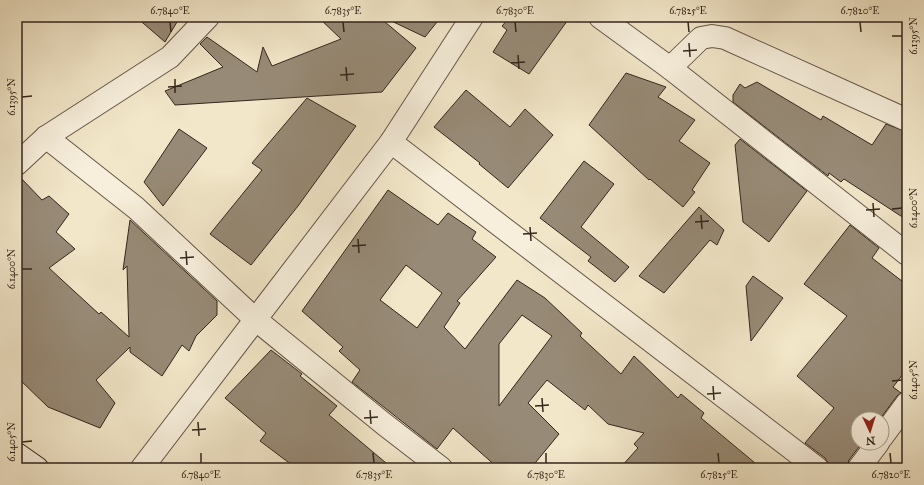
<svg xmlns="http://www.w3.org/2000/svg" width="924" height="485" font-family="'IM FELL Great Primer',serif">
  <rect width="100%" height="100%" fill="#f2e7c9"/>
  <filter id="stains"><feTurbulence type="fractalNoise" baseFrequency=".005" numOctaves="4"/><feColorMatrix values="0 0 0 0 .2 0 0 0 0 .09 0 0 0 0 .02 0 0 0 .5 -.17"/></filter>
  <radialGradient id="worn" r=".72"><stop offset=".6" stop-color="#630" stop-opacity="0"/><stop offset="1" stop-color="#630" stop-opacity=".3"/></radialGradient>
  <g fill="#978a76" stroke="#34261c" fill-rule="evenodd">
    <polygon points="136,17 180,17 165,42"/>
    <polygon points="318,17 379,17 416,48 382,92 175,105 165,91 223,67 200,44 207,37 257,72 263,47 272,66 341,39"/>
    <polygon points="383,17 441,17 425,37"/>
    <polygon points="510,17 570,17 529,74 493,52 507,30 502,26"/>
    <polygon points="626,73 666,87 658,97 695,120 679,141 710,163 692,190 695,192 683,207 650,179 649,180 589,125"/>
    <polygon points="757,82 821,120 823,116 872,145 886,124 907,132 907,220 844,179 841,182 829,173 828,176 733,102 733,95 740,84 745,88"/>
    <polygon points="466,90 510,127 525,109 553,135 508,188 479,164 480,163 434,127"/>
    <polygon points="307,98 356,126 298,206 251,265 210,234 262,170 252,163"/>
    <polygon points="179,129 207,148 163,206 144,182"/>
    <polygon points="740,139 807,191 769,242 743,222 735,145"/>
    <polygon points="584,161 614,184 581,227 629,267 615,282 588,261 591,257 540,218"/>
    <polygon points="17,176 19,176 42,200 49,196 69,214 56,232 75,249 49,268 99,314 101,312 129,337 127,266 123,270 130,220 217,301 217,315 196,336 189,351 182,345 162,376 130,352 130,347 96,380 115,403 100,428 48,407 17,377"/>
    <path d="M388 190 438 225 448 213 476 232 472 239 496 257 457 301 460 303 444 327 465 349 517 280 545 298 582 333 580 336 621 374 634 356 678 398 681 394 704 413 701 418 761 468H620L638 448 634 444 644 433 608 424 588 405 585 410 547 380 528 403 559 434 531 468H498L453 428 437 449 352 382 360 370 339 351 343 347 302 311ZM406 265 442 293 417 328 380 300ZM522 315 552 336 499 406V344Z"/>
    <polygon points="699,207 724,230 717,245 710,240 664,293 639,276"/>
    <polygon points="850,225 879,248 872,258 907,285 907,369 893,387 901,393 897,396 880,419 858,419 858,443 862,443 849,460 847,466 845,468 829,468 828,463 825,458 805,443 834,408 797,376 847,316 804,284"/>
    <polygon points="753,276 783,298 751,341 746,286"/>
    <polygon points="271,350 302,374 300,376 337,406 329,415 392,468 296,468 260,441 266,433 225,398"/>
  </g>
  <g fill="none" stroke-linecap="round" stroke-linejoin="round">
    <g stroke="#645647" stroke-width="24">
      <g id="minor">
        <polyline points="600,17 670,68 907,254"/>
        <polyline points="670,68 701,38 712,36 725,38 907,120"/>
        <polyline points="46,137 136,208 255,319 384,424 441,468"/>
        <polyline points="391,142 817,468"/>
        <polyline points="17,164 46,137 170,57 208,17"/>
        <polyline points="882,437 907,403"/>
        <polyline points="859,468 878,443"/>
      </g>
    </g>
    <g stroke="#645647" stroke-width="24">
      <polyline id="tertiary" points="142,468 391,142 472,17"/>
    </g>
    <g stroke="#34261c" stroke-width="24">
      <polyline id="secondary" points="17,454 37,468"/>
    </g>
    <use href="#minor" stroke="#f7efdc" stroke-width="22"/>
    <use href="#tertiary" stroke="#f7efdc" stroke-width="22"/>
    <use href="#secondary" stroke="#f7efdc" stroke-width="22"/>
  </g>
  <path fill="none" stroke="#34261c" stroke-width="1.5" d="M170 22 171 32M343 22 344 32M515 22 516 32M688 22 689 32M860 22 861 32M892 36H902M689 43 690 57M683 51 697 50M518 55 519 69M511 63 525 62M346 67 347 81M340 75 354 74M175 79V93M168 87 182 86M22 97 32 96M873 203 874 217M892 209 902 208M866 210 880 209M701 215 702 229M695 222 709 221M530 227 531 241M523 234 537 233M358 239 359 253M352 246 366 245M186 251 187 265M180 258 194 257M22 269H32M892 381 902 380M713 386 714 400M707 394 721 393M542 398 543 412M535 406 549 405M370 410 371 424M364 418 378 417M198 422 199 436M192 430 206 429M22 442 32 441M201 453V463M373 453 374 463M546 453V463M718 453 719 463M890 453 891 463"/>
  <rect width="924" height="485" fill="none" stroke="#f2e7c9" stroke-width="44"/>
  <g transform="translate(870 431) rotate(176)"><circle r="19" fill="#f7efdc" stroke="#a99f8f"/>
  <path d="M0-3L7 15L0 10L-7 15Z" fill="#8f2418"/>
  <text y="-6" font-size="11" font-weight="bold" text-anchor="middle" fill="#34261c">N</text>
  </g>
  <rect x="22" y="22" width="880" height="441" fill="none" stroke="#34261c" stroke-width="1.5"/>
  <g font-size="10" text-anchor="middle" fill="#34261c">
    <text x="170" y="14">6.7840°E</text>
    <text x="343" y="14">6.7835°E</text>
    <text x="515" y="14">6.7830°E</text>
    <text x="688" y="14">6.7825°E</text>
    <text x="860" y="14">6.7820°E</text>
    <text transform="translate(913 36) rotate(-90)" y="4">6.1395°N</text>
    <text transform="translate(11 97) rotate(-90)" y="4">6.1395°N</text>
    <text transform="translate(913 208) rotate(-90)" y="4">6.1400°N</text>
    <text transform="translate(11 269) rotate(-90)" y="4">6.1400°N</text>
    <text transform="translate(913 380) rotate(-90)" y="4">6.1405°N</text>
    <text transform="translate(11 442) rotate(-90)" y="4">6.1405°N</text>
    <text x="201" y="478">6.7840°E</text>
    <text x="374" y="478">6.7835°E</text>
    <text x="546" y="478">6.7830°E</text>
    <text x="719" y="478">6.7825°E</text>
    <text x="891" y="478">6.7820°E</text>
  </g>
  <rect width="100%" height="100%" filter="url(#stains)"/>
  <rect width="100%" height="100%" fill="url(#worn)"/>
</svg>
